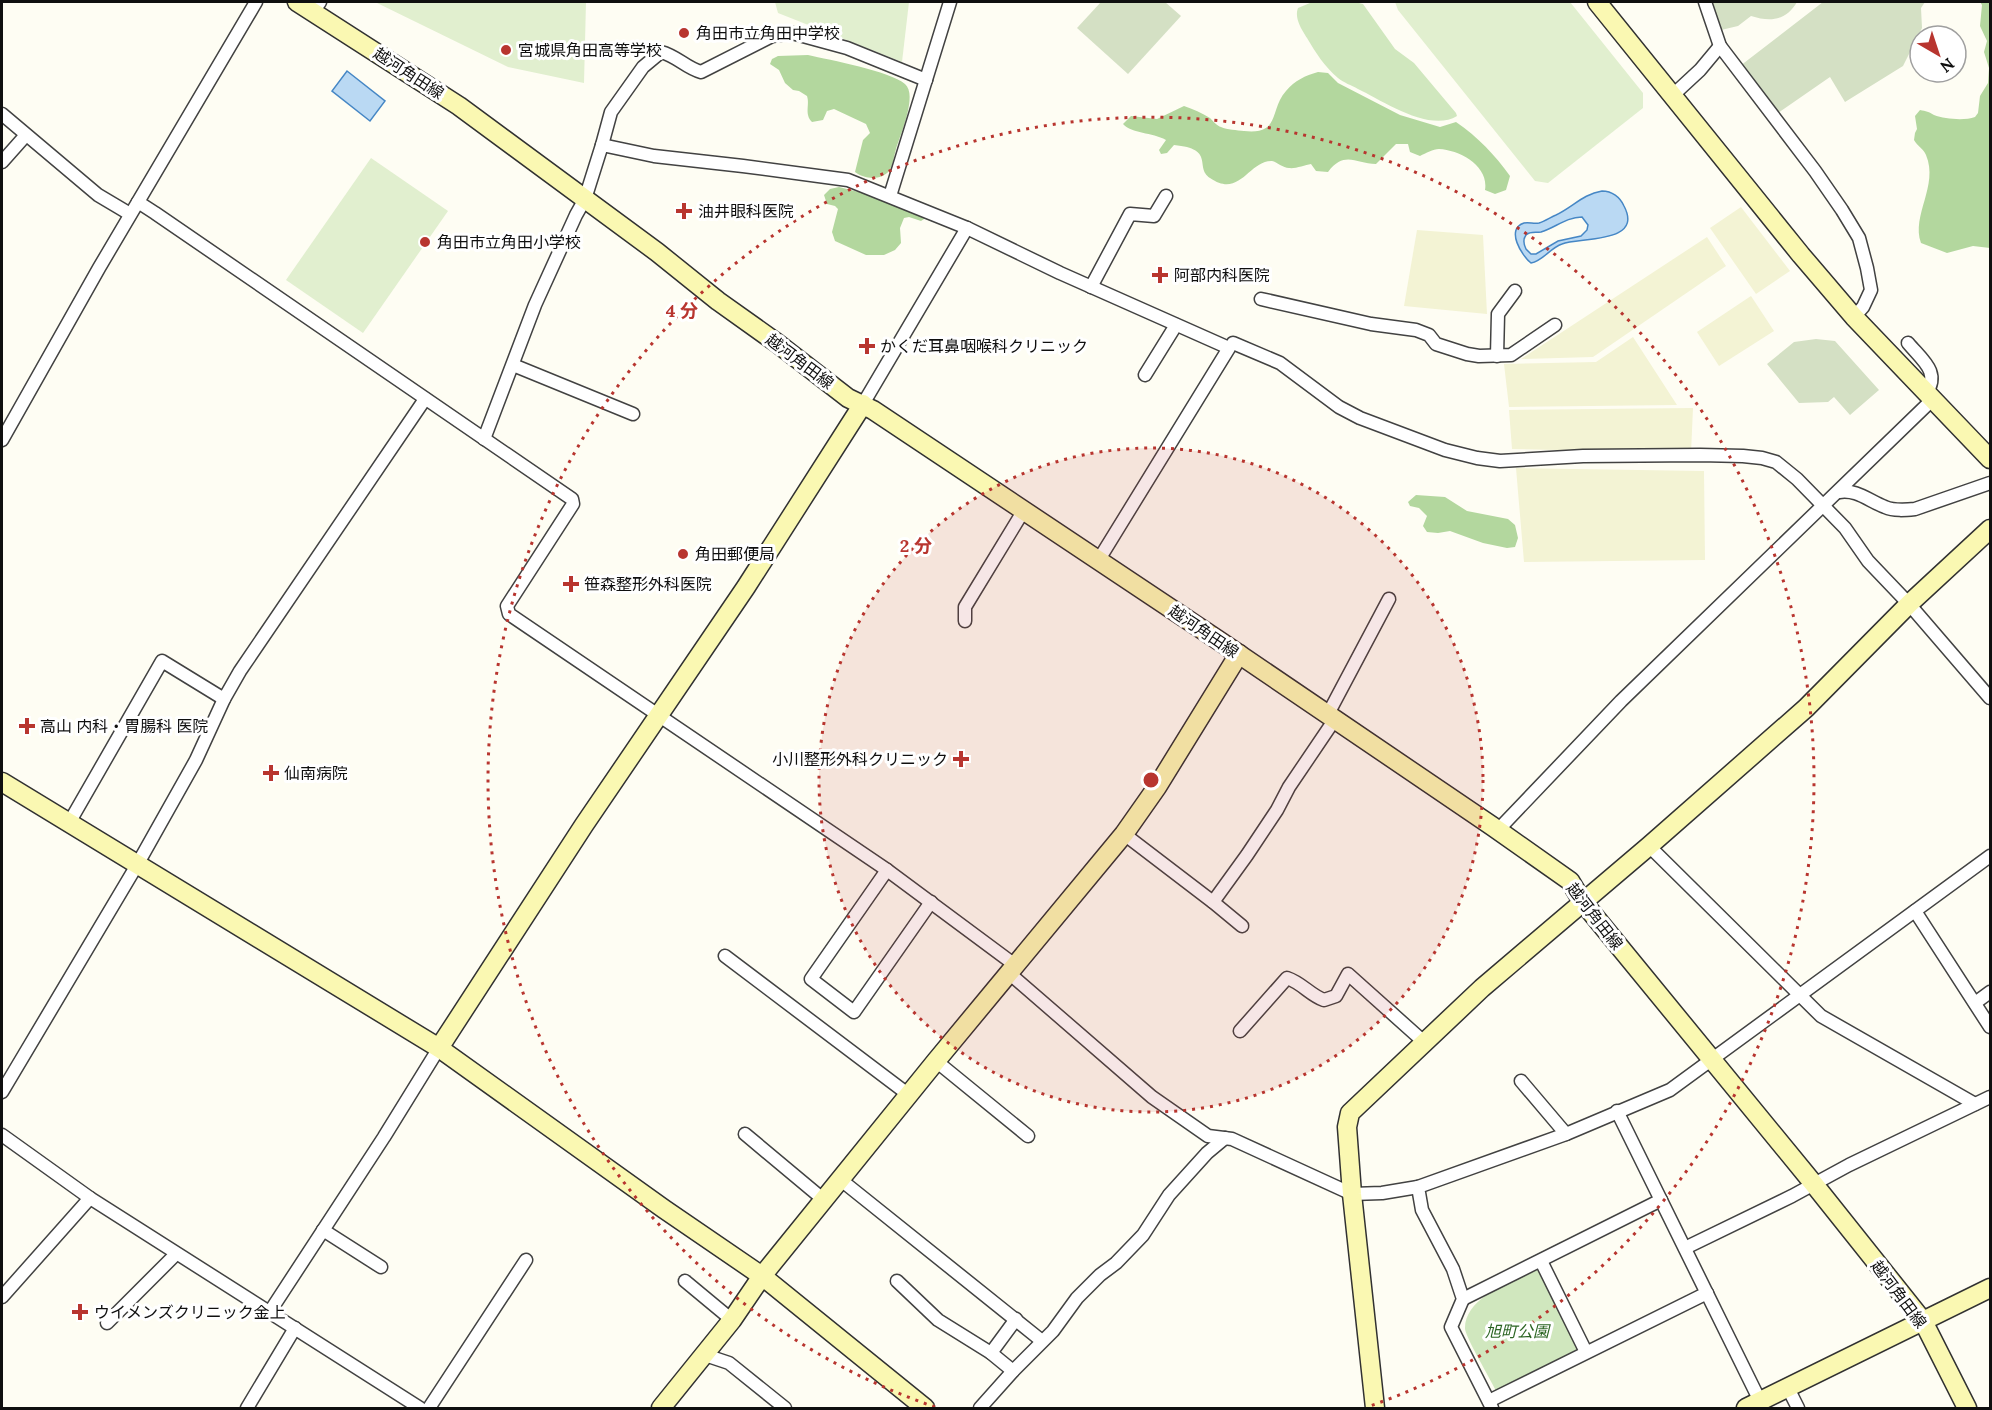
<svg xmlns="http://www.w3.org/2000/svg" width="1992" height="1410" font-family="Lora,'Noto Sans JP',serif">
  <rect width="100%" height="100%" fill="#fefdf3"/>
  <g fill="#f3f3d4">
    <polygon points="1741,207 1790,271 1756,294 1710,228"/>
    <polygon points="1417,230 1483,235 1487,314 1404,306"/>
    <polygon points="1707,237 1726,266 1593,357 1521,359"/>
    <polygon points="1751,296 1774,331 1719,366 1697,332"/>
    <polygon points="1633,337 1677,405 1509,407 1504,364 1596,362"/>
    <polygon points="1693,408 1691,453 1512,449 1509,410"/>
    <polygon points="1516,468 1704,471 1705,560 1524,562"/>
  </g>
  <g fill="#d0e7be">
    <path d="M1320 2H1355L1363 4 1395 49 1414 63 1456 113 1457 116C1430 133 1383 101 1358 89 1351 85 1344 83 1338 78 1324 66 1316 53 1307 38 1302 30 1294 18 1298 8L1310 3Z"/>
    <path d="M1540 1268 1579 1351 1496 1391C1491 1380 1466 1338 1465 1329 1464 1296 1516 1280 1540 1268Z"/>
  </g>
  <g fill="#b3d79e">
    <path d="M1980 2H1990V248L1973 246 1947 253 1921 243C1911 215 1939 186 1926 155 1924 149 1917 146 1914 140L1915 133 1917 129 1915 116 1920 110C1926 111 1929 112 1934 115 1945 119 1964 121 1975 117L1978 113 1980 96 1988 83 1989 68 1984 52 1987 41 1980 26 1982 5Z"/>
    <path d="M808 55C830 60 890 71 905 84 918 95 900 135 896 149 894 156 893 165 889 171 881 181 864 179 855 172L863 140 870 133 866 124 834 109 827 111 823 120 812 122C804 114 810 105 807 96L799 91 793 90 785 83 779 70 770 64 772 59 778 56Z"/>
    <path d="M1318 72 1328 73 1338 83 1400 115 1440 127 1456 122C1478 137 1495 155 1510 176L1506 190 1495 194 1485 190C1489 166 1460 150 1439 149 1433 149 1426 153 1420 156L1410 152 1408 144H1396L1376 164C1356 164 1345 150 1328 172L1316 171 1311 164C1305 165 1295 169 1289 168 1283 168 1277 162 1272 161 1249 160 1240 199 1210 178 1194 167 1216 149 1174 145L1167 153 1161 154 1159 150 1166 140C1152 132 1132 134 1123 124L1131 116 1157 119 1184 106C1193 109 1202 113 1210 118 1213 121 1217 126 1221 127 1227 130 1237 130 1244 131 1281 135 1269 110 1286 91 1295 80 1305 76 1318 72Z"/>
    <polygon points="839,187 894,201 927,217 921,221 909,217 904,218 900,228 901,243 895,250 884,255 866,255 835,241 832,232 838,209 835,206 827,204 824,195 830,189"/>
    <polygon points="1416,495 1445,497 1467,511 1508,519 1515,525 1518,538 1515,547 1507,548 1483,543 1450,531 1438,533 1427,532 1423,526 1427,516 1419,508 1410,506 1408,502"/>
  </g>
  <g fill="#d4e0c4">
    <polygon points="1101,2 1165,2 1181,16 1128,74 1077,28"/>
    <path d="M1712 2H1797C1786 21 1770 22 1751 16L1738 26 1721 30Z"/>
    <polygon points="1823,2 1925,2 1921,8 1922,28 1903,66 1845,102 1830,77 1778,113 1740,66"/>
    <polygon points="1816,339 1835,341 1879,390 1850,415 1834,397 1828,402 1799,403 1767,364 1794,342"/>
  </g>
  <g fill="#e1efcf">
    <polygon points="375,2 586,2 584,83 508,67"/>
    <polygon points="775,2 909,2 902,62 778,13"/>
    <polygon points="1395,2 1570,2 1643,93 1643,108 1548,183 1535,181 1398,10"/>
    <polygon points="371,158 448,211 363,333 286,280"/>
  </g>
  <g fill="#bad9f3" stroke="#4687c5" stroke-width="1.5" fill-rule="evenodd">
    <polygon points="347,71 385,101 370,121 332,91"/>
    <path d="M1602 191C1612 191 1620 197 1624 206 1644 244 1580 237 1562 244 1550 248 1543 261 1531 263 1522 256 1505 229 1524 223 1529 222 1534 224 1539 223 1545 221 1551 217 1556 215 1573 207 1583 194 1602 191ZM1582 217 1588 225 1587 230 1581 236 1558 241 1536 254H1531L1526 249C1524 245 1523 239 1526 235 1530 231 1536 233 1541 232 1555 228 1566 217 1582 217Z"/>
  </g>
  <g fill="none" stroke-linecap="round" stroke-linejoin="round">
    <g stroke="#424242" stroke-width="15">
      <g id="street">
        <polyline points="1705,2 1720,46 1815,171 1842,210 1859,238 1867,268 1871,290 1863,307 1854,317"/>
        <polyline points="313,12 320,2"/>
        <polyline points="1673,95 1700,70 1720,46"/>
        <polyline points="2,114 98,195 130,214"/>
        <path d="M602 145 611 112 643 67 661 52C677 56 686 68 701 72L772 36 792 33 847 48 926 80"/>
        <polyline points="2,162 26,135"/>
        <polyline points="890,196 950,2"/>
        <polyline points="138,202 155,213 572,499 573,504 507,606 509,614 887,870 1015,965"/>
        <polyline points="1091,287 1130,214 1154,216 1166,196"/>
        <polyline points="1261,299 1371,324 1416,330 1429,335 1436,344 1467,354 1479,356 1511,355 1555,325"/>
        <polyline points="1233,343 1280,363 1339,407 1360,418 1445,450 1477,458 1500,461 1583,456 1700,455 1743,456 1762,458 1776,462 1797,479 1845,528 1868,561 1909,604 1990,698"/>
        <path d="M1908 343C1922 360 1941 372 1926 394"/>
        <polyline points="1497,356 1498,314 1515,291"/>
        <polyline points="513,365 633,414"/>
        <polyline points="1145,375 1176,325"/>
        <polyline points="863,404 967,228"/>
        <polyline points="484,439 535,305 576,215 585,199 602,145 654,156 743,166 848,180 967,228 1060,273 1229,348 1098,561"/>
        <polyline points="2,440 99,268 256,2"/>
        <path d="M1839 492C1857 489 1869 501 1885 507 1894 511 1905 510 1915 509L1990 483"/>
        <polyline points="965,621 965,607 1024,510"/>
        <polyline points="1328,714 1389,599"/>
        <polyline points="69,823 162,661 224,699"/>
        <polyline points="1498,830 1621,701 1932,400"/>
        <polyline points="1124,834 1213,902 1242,926"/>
        <polyline points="1649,846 1821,1016 1975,1104"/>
        <polyline points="887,870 811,979 854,1012 931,902"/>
        <polyline points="1213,902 1247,855 1277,810 1289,787 1335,719"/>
        <polyline points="1915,911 1990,1027"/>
        <polyline points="725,956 909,1095"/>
        <polyline points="1009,973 1152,1097 1208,1136 1232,1139 1352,1194 1382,1193 1418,1187"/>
        <polyline points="1975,1003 1990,992"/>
        <path d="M1240 1031 1287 978C1302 983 1310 995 1324 1000L1336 996 1348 974 1424 1042"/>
        <polyline points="936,1061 1028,1136"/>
        <polyline points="1521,1081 1566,1134"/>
        <polyline points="2,1092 137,865 196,760 224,699 240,671 425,399"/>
        <polyline points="1617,1111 1760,1401"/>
        <polyline points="745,1134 824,1200"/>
        <polyline points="2,1135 90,1198 420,1408"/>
        <polyline points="841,1180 1042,1341"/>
        <polyline points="323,1230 381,1267"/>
        <polyline points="1685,1248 1792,1196 1849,1165 1990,1097"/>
        <polyline points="1541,1261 1586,1352"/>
        <polyline points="685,1281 732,1320"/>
        <polyline points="897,1281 938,1320 991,1353"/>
        <polyline points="2,1297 90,1198"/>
        <polyline points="1463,1299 1661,1200"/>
        <polyline points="269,1313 384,1137 439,1048"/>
        <polyline points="107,1323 176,1254"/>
        <polyline points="705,1355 729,1363 785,1408"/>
        <polyline points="1013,1371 991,1353 1016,1319"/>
        <polyline points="1788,1388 1798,1408"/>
        <polyline points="1489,1401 1707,1293"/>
        <polyline points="247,1408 295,1328"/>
        <polyline points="429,1408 526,1260"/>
        <polyline points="980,1408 1013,1371 1053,1331 1077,1298 1100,1275 1116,1263 1143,1235 1169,1195 1207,1153 1225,1138"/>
        <polyline points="1492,1408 1451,1327 1463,1299 1453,1269 1422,1210 1418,1187 1566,1134 1670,1090 1990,856"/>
      </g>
    </g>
    <g stroke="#313131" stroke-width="21">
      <g id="secondary">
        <polyline points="297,2 459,106 657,252 718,301 777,343 848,398 873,410 1221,642 1492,826 1570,881 1582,901 1813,1183 1923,1321 1967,1408"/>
        <polyline points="1597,2 1801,255 1854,317 1990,459"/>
        <polyline points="2,782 439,1048 664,1209 762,1276 925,1408"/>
        <polyline points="439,1048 584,825 746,587 863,404"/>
        <polyline points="661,1408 732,1320 762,1276 936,1061 1124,834 1157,787 1239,654"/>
        <polyline points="1375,1408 1352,1194 1347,1127 1350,1113 1482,988 1649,846 1806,708 1909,604 1990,529"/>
        <polyline points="1746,1408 1990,1288"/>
      </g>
    </g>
    <use href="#street" stroke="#fff" stroke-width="12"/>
    <use href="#secondary" stroke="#faf8b2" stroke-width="18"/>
  </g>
  <circle cx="1151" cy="780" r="332" fill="#b8352f" fill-opacity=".12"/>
  <g fill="none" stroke="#b8352f" stroke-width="3" stroke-dasharray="3 6">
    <circle cx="1151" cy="780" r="332"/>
    <path d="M935 1407A663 663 0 1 1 1367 1407"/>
  </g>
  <g fill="#b8352f" stroke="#fff" stroke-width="2">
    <circle cx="684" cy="33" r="6"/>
    <circle cx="506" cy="50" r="6"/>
    <path d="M681 202h6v6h6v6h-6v6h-6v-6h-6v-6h6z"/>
    <circle cx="425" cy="242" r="6"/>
    <path d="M1157 266h6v6h6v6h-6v6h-6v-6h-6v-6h6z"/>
    <path d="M864 337h6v6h6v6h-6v6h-6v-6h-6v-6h6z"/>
    <circle cx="683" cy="554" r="6"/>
    <path d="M568 575h6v6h6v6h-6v6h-6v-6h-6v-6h6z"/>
    <path d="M24 717h6v6h6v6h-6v6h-6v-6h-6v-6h6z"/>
    <path d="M958 750h6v6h6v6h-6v6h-6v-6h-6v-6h6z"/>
    <path d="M268 764h6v6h6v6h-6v6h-6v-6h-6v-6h6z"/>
    <path d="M77 1303h6v6h6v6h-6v6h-6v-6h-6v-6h6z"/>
  </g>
  <g text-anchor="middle" stroke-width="6" stroke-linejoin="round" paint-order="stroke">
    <g font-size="16" fill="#0f0f0f" stroke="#fff" text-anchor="start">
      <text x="696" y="39">角田市立角田中学校</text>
      <text x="518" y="56">宮城県角田高等学校</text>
      <text x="698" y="217">油井眼科医院</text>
      <text x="437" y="248">角田市立角田小学校</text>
      <text x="1174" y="281">阿部内科医院</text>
      <text x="880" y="352">かくだ耳鼻咽喉科クリニック</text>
      <text x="695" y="560">角田郵便局</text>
      <text x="584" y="590">笹森整形外科医院</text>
      <text x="40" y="732">高山 内科・胃腸科 医院</text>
      <text x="948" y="765" text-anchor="end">小川整形外科クリニック</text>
      <text x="284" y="779">仙南病院</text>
      <text x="94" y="1318">ウイメンズクリニック金上</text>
    </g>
    <g font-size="16" fill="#0f0f0f" stroke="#fff">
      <text transform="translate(409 73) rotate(33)" y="6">越河角田線</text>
      <text transform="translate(800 361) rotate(37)" y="6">越河角田線</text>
      <text transform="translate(1204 631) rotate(34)" y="6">越河角田線</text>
      <text transform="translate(1595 916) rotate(52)" y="6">越河角田線</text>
      <text transform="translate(1899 1294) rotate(53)" y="6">越河角田線</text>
    </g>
    <g font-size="16" font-style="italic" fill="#2b6423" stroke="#fff">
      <text x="1517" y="1337">旭町公園</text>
    </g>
  </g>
  <circle cx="1151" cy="780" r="9" fill="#b8352f" stroke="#fff" stroke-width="3"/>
  <g font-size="18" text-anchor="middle" font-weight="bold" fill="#b8352f" stroke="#fff" stroke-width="6" stroke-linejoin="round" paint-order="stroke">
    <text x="682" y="317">4 分</text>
    <text x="916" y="552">2 分</text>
  </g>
  <rect width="1992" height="1410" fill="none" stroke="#0f0f0f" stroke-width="6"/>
  <g transform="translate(1938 54) rotate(141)"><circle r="28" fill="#ffffff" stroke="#9f9f9f" stroke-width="1.5"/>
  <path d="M0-4.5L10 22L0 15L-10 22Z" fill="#b8352f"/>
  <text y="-9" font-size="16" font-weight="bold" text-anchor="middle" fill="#0f0f0f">N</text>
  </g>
</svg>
